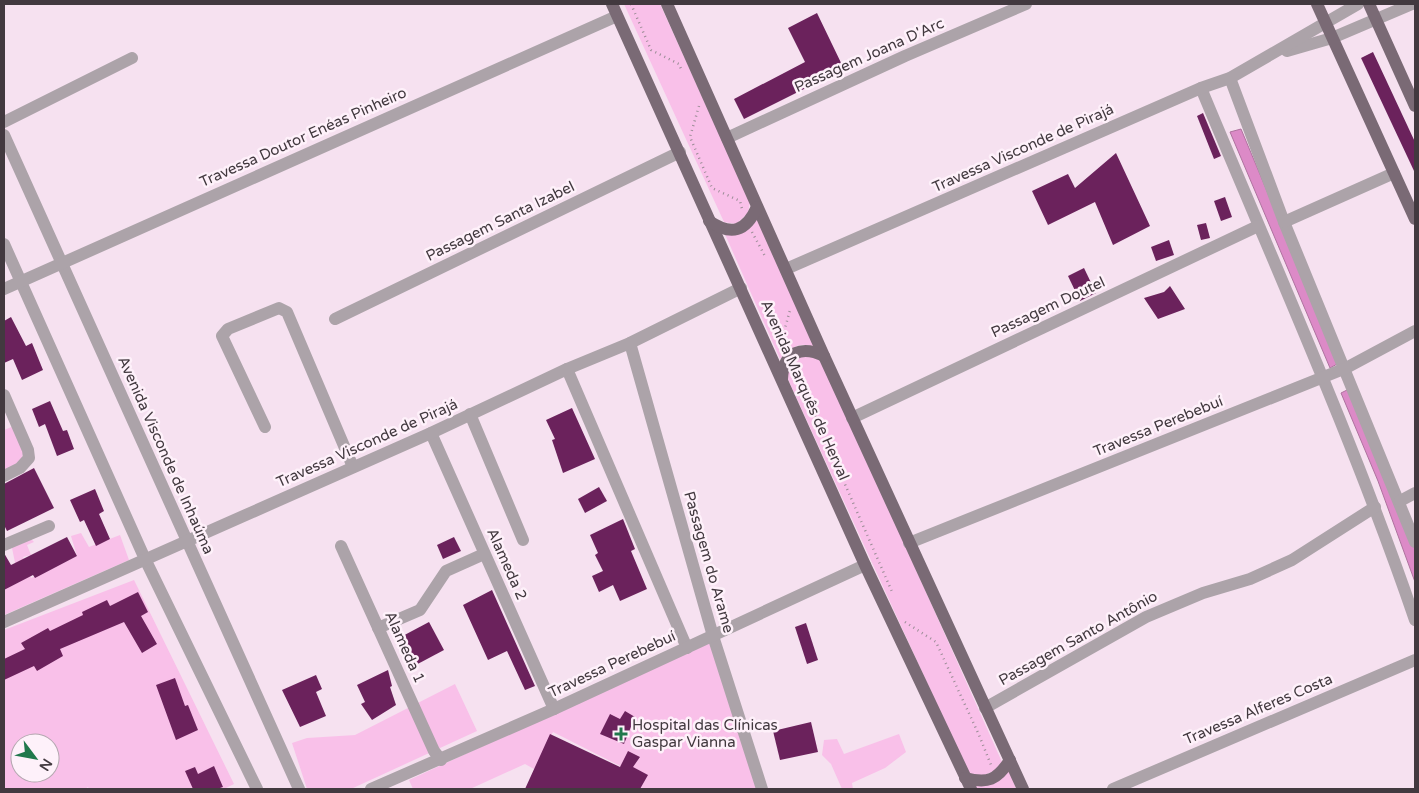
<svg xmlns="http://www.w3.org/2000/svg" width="1419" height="793" font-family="'Varela Round',sans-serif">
  <rect width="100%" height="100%" fill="#f6e1f0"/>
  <g fill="#f9c0e9" fill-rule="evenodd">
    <polygon points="624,4 660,4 750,202 748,213 736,224 724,222"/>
    <path d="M758 214 815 347C797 341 794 347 780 359L724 232Z"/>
    <polygon points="816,355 824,364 1002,762 996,770 977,778 968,772 786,375 795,358"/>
    <polygon points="14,426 24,448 21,464 4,471 4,430"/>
    <polygon points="81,533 89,547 120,535 129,560 4,615 4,590 19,582 12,548 30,538 34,542 27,545 31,555 23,557 31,578 77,556 71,536"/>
    <path d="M134 580 234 784 224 789H89L88 787 85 789H4V630ZM20 743H50V773H20Z"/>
    <polygon points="711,641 759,789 634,789 618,781 624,768 553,732 534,769 525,764 470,789 413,789 409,780"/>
    <polygon points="455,684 477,731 351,789 307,789 292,743 307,738 355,735"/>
    <polygon points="899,734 906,752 885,768 852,783 853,789 842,789 831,764 822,755 824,740 837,739 844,754"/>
    <polygon points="1008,767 1016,789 977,789 974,784"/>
  </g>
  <g fill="#dc8ac7" stroke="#ae729e">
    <polygon points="1241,129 1339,363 1330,368 1230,132"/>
    <polygon points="1351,388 1415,546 1415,582 1378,481 1341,393"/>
  </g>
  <g fill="#6b225c">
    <polygon points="817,13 844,69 744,119 734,99 805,62 788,28"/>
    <polygon points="1373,52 1415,142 1415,173 1361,58"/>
    <polygon points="1203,113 1221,156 1214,159 1197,116"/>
    <polygon points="1116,153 1150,226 1113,245 1095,202 1048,225 1032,191 1068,174 1075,188"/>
    <polygon points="1225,197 1232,217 1221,221 1214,201"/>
    <polygon points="1206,223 1210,238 1201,240 1197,225"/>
    <polygon points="1169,240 1174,255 1156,261 1151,247"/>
    <polygon points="1084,268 1096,293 1080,301 1068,276"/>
    <polygon points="1170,286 1185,309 1158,319 1144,298 1164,292"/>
    <polygon points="11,317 26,346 32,343 43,370 22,380 13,359 4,363 4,321"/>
    <polygon points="50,401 63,431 67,430 74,449 57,456 45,424 39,427 32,409"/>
    <polygon points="572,408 595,459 563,473 552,440 555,439 546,420"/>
    <polygon points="34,468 54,508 7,531 4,525 4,484"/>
    <polygon points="599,487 607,501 585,513 578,499"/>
    <polygon points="95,489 104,511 99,514 110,539 96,546 84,520 80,522 70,500"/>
    <polygon points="623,519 635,549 631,551 647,589 620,601 613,585 599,592 592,576 603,571 595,555 598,553 590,535"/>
    <polygon points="67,537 77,556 35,578 33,575 4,590 4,553 11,565"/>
    <polygon points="454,537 461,551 443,559 437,545"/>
    <polygon points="492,590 535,686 525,690 507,651 488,660 463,605"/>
    <polygon points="138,592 148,612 141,616 157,644 142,653 124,622 60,649 63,656 37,671 34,666 4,680 4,659 25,649 21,643 48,628 50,631 83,615 82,612 107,600 110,606"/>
    <polygon points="429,622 444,650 412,667 397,639"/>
    <polygon points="806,623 818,660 807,664 795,627"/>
    <polygon points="388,670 392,686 390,687 396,705 372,720 361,704 365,702 357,685"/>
    <polygon points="316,675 322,689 316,692 326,716 300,727 282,690"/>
    <polygon points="175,678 185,706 188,705 198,730 176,740 156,685"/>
    <polygon points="625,711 635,717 624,744 600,734 610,714 620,719"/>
    <polygon points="811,722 818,752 780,760 773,731"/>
    <polygon points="550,734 620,767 628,751 640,757 633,767 648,775 640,789 525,789"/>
    <polygon points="214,766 223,787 217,789 193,789 185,771 195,767 198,774"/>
  </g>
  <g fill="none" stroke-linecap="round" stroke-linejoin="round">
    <g stroke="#9c8d97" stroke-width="2.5" stroke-dasharray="1 4" stroke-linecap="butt">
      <polyline points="631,4 651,50 679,64 681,69"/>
      <polyline points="699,106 690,137 712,188 740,201 742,209"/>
      <polyline points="752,232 766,258"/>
      <polyline points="787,346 784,332 790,310"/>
      <polyline points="795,370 893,594"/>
      <polyline points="905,622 936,642 979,735 991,765"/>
    </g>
    <g stroke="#aca3a9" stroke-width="12">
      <polyline points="1287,51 1332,38 1412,4"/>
      <polyline points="1230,78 1284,222 1415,542"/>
      <path d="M1201 88C1274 264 1353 439 1415 620"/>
      <polyline points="4,122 132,58"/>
      <polyline points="4,135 299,789"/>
      <polyline points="727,138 905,56 1026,4"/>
      <polyline points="1284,222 1394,173"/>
      <polyline points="4,244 145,559 257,789"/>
      <polyline points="786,269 1201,88 1230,78 1358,4"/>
      <polyline points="4,289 617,16"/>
      <polyline points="335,319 680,152"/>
      <polyline points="630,343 713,636 762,789"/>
      <polyline points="567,369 687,648"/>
      <polyline points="4,395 28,450 29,458 20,468 4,476"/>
      <polyline points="470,414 523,540"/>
      <polyline points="852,418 1258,226"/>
      <polyline points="265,427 222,336 228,329 279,308 287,312 353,467"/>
      <polyline points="431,433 554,709"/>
      <polyline points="1400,501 1415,493"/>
      <polyline points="909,543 1346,368 1415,331"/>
      <polyline points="4,545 49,526"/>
      <polyline points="341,546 434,751 441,760"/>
      <polyline points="4,622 431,433 567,369 630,343 741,288"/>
      <polyline points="378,628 420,610 446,571 484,554"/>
      <polyline points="985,708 1146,617 1203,593 1250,579 1292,560 1375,507"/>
      <polyline points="371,789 554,709 865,565"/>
      <polyline points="1113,789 1415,660"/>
    </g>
    <g stroke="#7a6a75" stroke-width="12">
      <polyline points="612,4 865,565 971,789"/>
      <polyline points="667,4 824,356 1023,789"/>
      <polyline points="1317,4 1415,219"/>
      <polyline points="1369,4 1415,106"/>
      <path d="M709 221C731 236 746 232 757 207"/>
      <path d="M782 379C783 352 802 345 824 356"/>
      <path d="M965 778C988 784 997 780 1010 760"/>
    </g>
  </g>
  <path fill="#20784c" stroke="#fef1fa" stroke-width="2" d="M618.5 726.5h5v5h5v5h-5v5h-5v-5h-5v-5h5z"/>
  <g text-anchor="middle" stroke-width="5" stroke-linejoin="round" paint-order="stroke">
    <g font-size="15" fill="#42393f" stroke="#fef1fa">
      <text transform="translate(869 55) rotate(-24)" y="5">Passagem Joana D'Arc</text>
      <text transform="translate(303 137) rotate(-24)" y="5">Travessa Doutor Enéas Pinheiro</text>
      <text transform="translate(1023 148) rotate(-24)" y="5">Travessa Visconde de Pirajá</text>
      <text transform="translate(500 221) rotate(-26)" y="5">Passagem Santa Izabel</text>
      <text transform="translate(1048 307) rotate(-25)" y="5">Passagem Doutel</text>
      <text transform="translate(805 390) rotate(66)" y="5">Avenida Marquês de Herval</text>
      <text transform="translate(1158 426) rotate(-22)" y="5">Travessa Perebebuí</text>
      <text transform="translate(367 443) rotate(-24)" y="5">Travessa Visconde de Pirajá</text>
      <text transform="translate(166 455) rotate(66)" y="5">Avenida Visconde de Inhaúma</text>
      <text transform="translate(709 562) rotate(74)" y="5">Passagem do Arame</text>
      <text transform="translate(507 564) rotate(66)" y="5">Alameda 2</text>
      <text transform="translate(1078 638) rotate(-29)" y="5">Passagem Santo Antônio</text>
      <text transform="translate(405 647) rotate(66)" y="5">Alameda 1</text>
      <text transform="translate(612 664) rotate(-25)" y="5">Travessa Perebebuí</text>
      <text transform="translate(1258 709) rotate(-23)" y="5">Travessa Alferes Costa</text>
    </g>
    <g font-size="15" fill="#42393f" stroke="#fef1fa" text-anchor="start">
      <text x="632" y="730">Hospital das Clínicas<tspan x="632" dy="17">Gaspar Vianna</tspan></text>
    </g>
  </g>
  <rect width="1419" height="793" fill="none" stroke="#42393f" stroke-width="10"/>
  <g transform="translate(35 758) rotate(122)"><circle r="24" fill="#fef1fa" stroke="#b3a7af"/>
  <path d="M0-4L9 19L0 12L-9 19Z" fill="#20784c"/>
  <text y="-8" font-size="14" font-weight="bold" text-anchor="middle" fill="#42393f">N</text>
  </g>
</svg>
